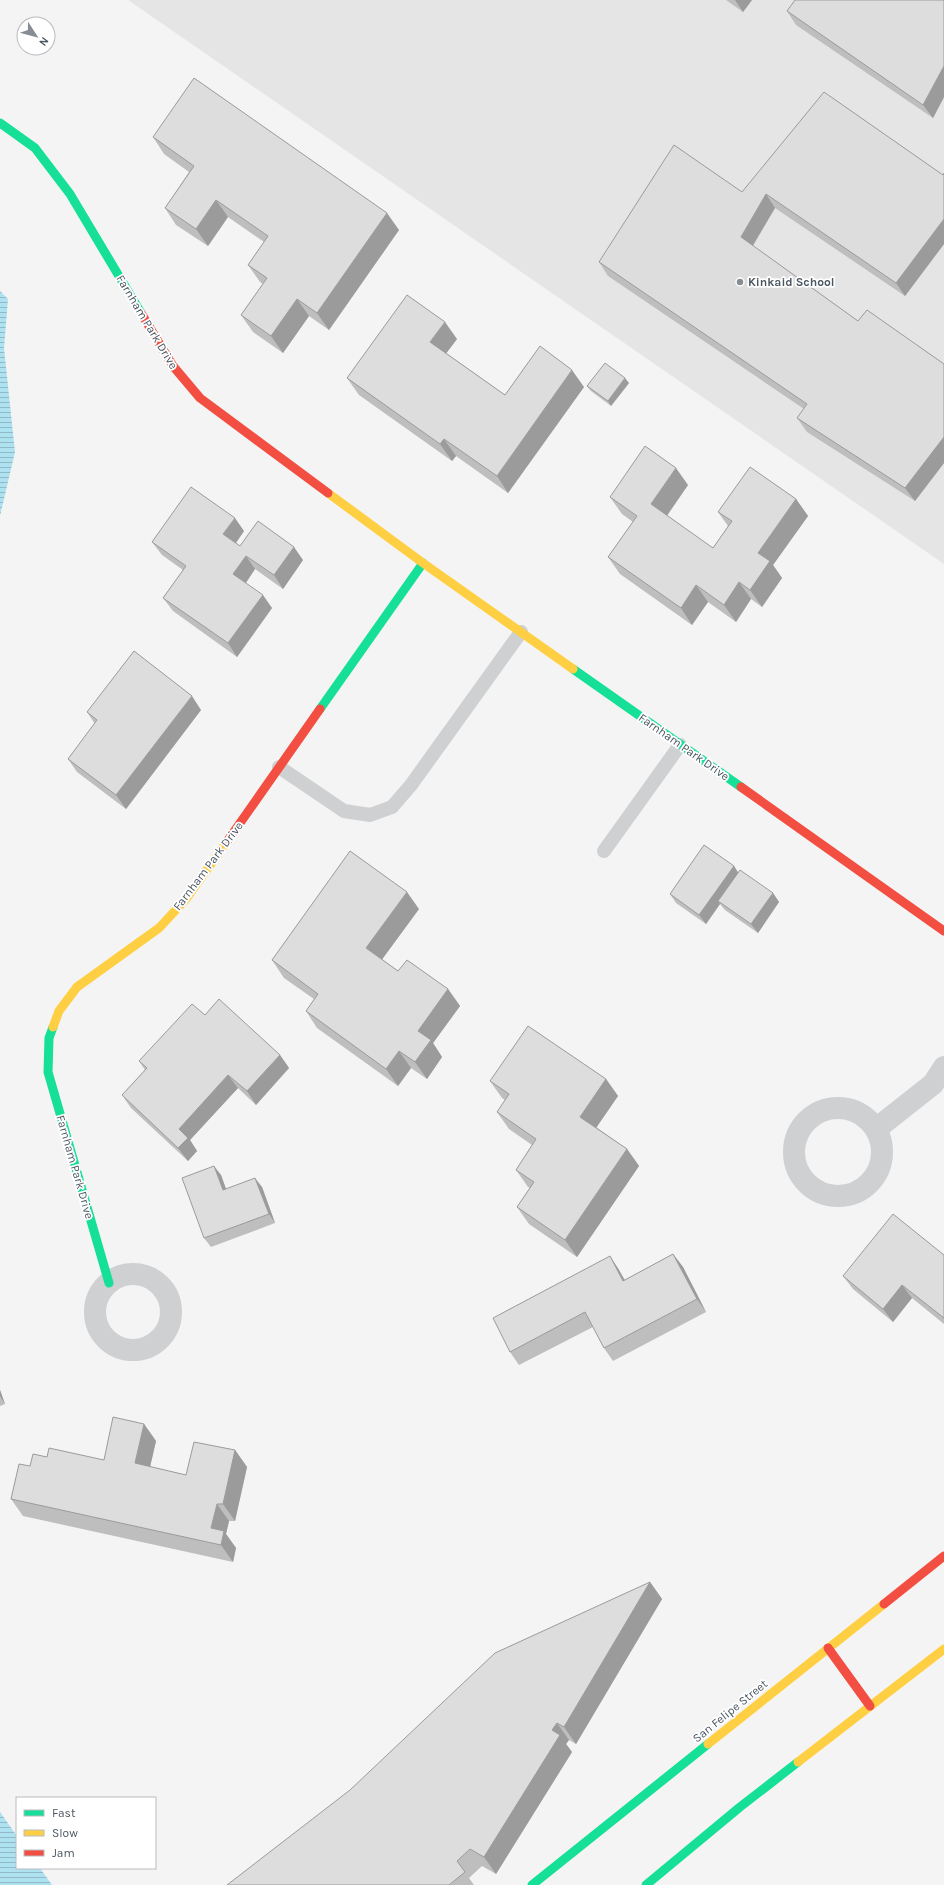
<svg xmlns="http://www.w3.org/2000/svg" width="944" height="1885" font-family="Karla,sans-serif">
  <defs>
    <pattern id="water-rules" width="6" height="5" patternUnits="userSpaceOnUse"><rect width="6" height="5" fill="#aee2f0"/><path d="M0 2.5h6" fill="none" stroke="#90bac6"/></pattern>
  </defs>
  <rect width="100%" height="100%" fill="#f4f4f4"/>
  <polygon fill="#e6e5e6" points="128,0 944,0 944,564"/>
  <g fill="url(#water-rules)">
    <polygon points="0,291 8,299 4,348 15,452 0,516"/>
    <polygon points="0,1812 17,1836 17,1868 40,1868 52,1885 0,1885"/>
  </g>
  <g fill="none" stroke-linecap="round" stroke-linejoin="round">
    <g stroke="#ced0d2" stroke-width="14">
      <polyline points="279,767 344,811 370,815 392,807 411,785 521,632"/>
      <polyline points="604,851 680,745"/>
    </g>
    <g stroke="#ced0d2" stroke-width="22">
      <circle cx="838" cy="1152" r="44"/>
      <polyline points="876,1129 933,1084 944,1067"/>
      <circle cx="133" cy="1312" r="38"/>
    </g>
    <g stroke="#16e098" stroke-width="9">
      <polyline points="0,123 35,148 70,194 141,313"/>
      <polyline points="573,669 741,787"/>
      <polyline points="320,709 423,563"/>
      <polyline points="53,1027 49,1038 48,1072 109,1283"/>
      <polyline points="532,1885 708,1744"/>
      <polyline points="646,1885 740,1807 798,1762"/>
    </g>
    <g stroke="#ffcf43" stroke-width="9">
      <polyline points="328,493 423,563 573,669"/>
      <polyline points="53,1027 59,1011 77,987 159,928 186,899 226,843"/>
      <polyline points="708,1744 884,1604"/>
      <polyline points="798,1762 944,1649"/>
    </g>
    <g stroke="#f24e42" stroke-width="9">
      <polyline points="141,313 173,366 200,398 328,493"/>
      <polyline points="741,787 944,931"/>
      <polyline points="226,843 320,709"/>
      <polyline points="884,1604 944,1556"/>
      <polyline points="828,1648 870,1706"/>
    </g>
  </g>
  <g fill="#bebebf">
    <polygon points="726,0 752,0 743,12"/>
    <polygon points="944,0 944,97 933,118 796,25 787,11"/>
    <polygon points="153,137 399,230 329,330 309,316 283,353 253,332 241,315 263,284 260,282 248,265 264,242 228,217 208,246 176,225 165,208 189,172 164,154"/>
    <polygon points="944,173 944,244 905,296 775,208 753,246 858,321 944,364 944,463 915,501 807,432 797,418 804,409 608,276 599,262 742,192 943,175"/>
    <polygon points="457,339 446,353 505,395 584,387 508,493 456,456 452,461 359,395 347,378"/>
    <polygon points="629,383 611,406 591,391 587,386"/>
    <polygon points="688,485 667,516 713,548 728,526 718,512 796,499 808,516 773,565 782,578 762,607 751,599 736,622 708,602 692,625 620,574 608,557 633,522 622,514 610,497"/>
    <polygon points="244,531 236,543 240,546 303,560 283,589 255,569 246,583 272,608 237,657 173,611 163,598 183,570 162,555 152,542"/>
    <polygon points="201,710 126,809 77,772 68,759 95,724 87,712"/>
    <polygon points="734,866 738,872 773,893 779,902 758,933 725,910 720,904 706,924 676,903 670,894"/>
    <polygon points="419,909 382,959 398,971 448,989 460,1006 433,1043 442,1057 427,1079 411,1068 398,1086 317,1028 306,1011 314,999 284,978 272,960"/>
    <polygon points="205,1015 280,1055 289,1068 256,1105 238,1088 190,1140 197,1151 188,1161 131,1108 122,1095 145,1070 139,1061"/>
    <polygon points="606,1079 618,1096 596,1127 627,1149 639,1166 577,1257 529,1224 517,1207 530,1188 528,1187 516,1170 532,1145 509,1129 497,1112 505,1100 502,1098 490,1081"/>
    <polygon points="221,1175 226,1189 262,1187 275,1223 211,1247 204,1238"/>
    <polygon points="673,1254 683,1267 706,1312 613,1361 604,1348 593,1327 519,1365 510,1352 610,1256 619,1270 625,1280"/>
    <polygon points="944,1255 944,1324 912,1298 893,1322 853,1289 843,1276"/>
    <polygon points="0,1390 5,1404 0,1406"/>
    <polygon points="144,1424 156,1441 150,1467 186,1475 235,1450 247,1467 235,1521 229,1521 226,1534 236,1548 233,1562 23,1516 11,1499 47,1457 104,1460"/>
    <polygon points="650,1582 662,1599 576,1744 569,1740 566,1744 572,1752 496,1874 482,1866 469,1878 474,1885 227,1885"/>
  </g>
  <g fill="#9b9b9b">
    <polygon points="735,0 752,0 743,12"/>
    <polygon points="944,66 944,97 933,118 923,105"/>
    <polygon points="766,194 775,208 750,250 741,237"/>
    <polygon points="216,200 228,217 208,246 196,229"/>
    <polygon points="387,213 399,230 329,330 317,313"/>
    <polygon points="944,219 944,244 905,296 896,283"/>
    <polygon points="297,299 309,316 283,353 271,336"/>
    <polygon points="445,322 457,339 442,359 430,342"/>
    <polygon points="572,370 584,387 508,493 497,476"/>
    <polygon points="625,378 629,383 611,406 608,401"/>
    <polygon points="944,437 944,463 915,501 905,488"/>
    <polygon points="444,439 456,456 452,461 440,444"/>
    <polygon points="676,468 688,485 663,521 651,504"/>
    <polygon points="796,499 808,516 773,565 782,578 762,607 750,590 758,553"/>
    <polygon points="235,518 244,531 233,547 223,534"/>
    <polygon points="294,547 303,560 283,589 274,575"/>
    <polygon points="246,556 255,569 243,587 233,574"/>
    <polygon points="739,582 751,599 736,622 724,605"/>
    <polygon points="696,585 708,602 692,625 681,608"/>
    <polygon points="263,595 272,608 237,657 228,643"/>
    <polygon points="192,696 201,710 126,809 116,795"/>
    <polygon points="734,866 740,876 718,901 720,904 706,924 699,915"/>
    <polygon points="407,892 419,909 378,965 366,948"/>
    <polygon points="773,893 779,902 758,933 751,924"/>
    <polygon points="448,989 460,1006 433,1043 442,1057 427,1079 415,1062 418,1031"/>
    <polygon points="399,1051 411,1068 398,1086 386,1069"/>
    <polygon points="280,1055 289,1068 256,1105 247,1091"/>
    <polygon points="228,1075 238,1088 190,1140 197,1151 188,1161 178,1148 179,1129"/>
    <polygon points="606,1079 618,1096 592,1134 580,1117"/>
    <polygon points="627,1149 639,1166 577,1257 565,1240"/>
    <polygon points="214,1166 221,1175 230,1200 223,1190"/>
    <polygon points="255,1178 262,1187 275,1223 269,1214"/>
    <polygon points="673,1254 683,1267 706,1312 697,1299"/>
    <polygon points="610,1256 619,1270 632,1294 623,1281"/>
    <polygon points="902,1285 912,1298 893,1322 883,1309"/>
    <polygon points="0,1390 5,1404 0,1396"/>
    <polygon points="144,1424 156,1441 147,1480 135,1463"/>
    <polygon points="235,1450 247,1467 235,1521 223,1504"/>
    <polygon points="217,1504 229,1521 226,1534 236,1548 233,1562 221,1545 211,1528"/>
    <polygon points="650,1582 662,1599 576,1744 564,1727"/>
    <polygon points="557,1723 569,1740 566,1744 572,1752 496,1874 484,1857 552,1730"/>
  </g>
  <g fill="#ddddde" stroke="#9b9b9b">
    <polygon points="795,0 944,0 944,66 923,105 787,11"/>
    <polygon points="194,78 387,213 317,313 297,299 271,336 241,315 267,278 248,265 268,236 216,200 196,229 165,208 194,166 153,137"/>
    <polygon points="824,92 943,175 944,173 944,219 896,283 766,194 741,237 858,321 867,310 944,364 944,437 905,488 797,418 807,404 599,262 674,145 742,192"/>
    <polygon points="407,295 445,322 430,342 505,395 540,346 572,370 497,476 444,439 440,444 347,378"/>
    <polygon points="605,363 625,378 608,401 587,386"/>
    <polygon points="645,446 676,468 651,504 713,548 732,521 718,512 750,467 796,499 758,553 770,561 750,590 739,582 724,605 696,585 681,608 608,557 637,516 610,497"/>
    <polygon points="191,487 235,518 223,534 240,546 258,521 294,547 274,575 246,556 233,574 263,595 228,643 163,598 186,566 152,542"/>
    <polygon points="134,651 192,696 116,795 68,759 97,720 87,712"/>
    <polygon points="704,845 734,866 699,915 670,894"/>
    <polygon points="350,851 407,892 366,948 398,971 407,960 448,989 418,1031 431,1040 415,1062 399,1051 386,1069 306,1011 318,994 272,960"/>
    <polygon points="740,870 773,893 751,924 718,901"/>
    <polygon points="219,999 280,1055 247,1091 228,1075 179,1129 188,1138 178,1148 122,1095 147,1068 139,1061 192,1004 205,1015"/>
    <polygon points="528,1026 606,1079 580,1117 627,1149 565,1240 517,1207 534,1182 516,1170 536,1139 497,1112 509,1094 490,1081"/>
    <polygon points="214,1166 223,1190 255,1178 269,1214 204,1238 182,1178"/>
    <polygon points="893,1214 944,1255 944,1318 902,1285 883,1309 843,1276"/>
    <polygon points="673,1254 697,1299 604,1348 585,1312 510,1352 493,1318 610,1256 623,1281"/>
    <polygon points="113,1417 144,1424 135,1463 186,1475 194,1442 235,1450 223,1504 217,1504 211,1528 224,1531 221,1545 11,1499 19,1464 30,1466 33,1454 47,1457 49,1448 104,1460"/>
    <polygon points="650,1582 564,1727 557,1723 552,1730 560,1735 484,1857 470,1849 457,1861 465,1872 449,1885 227,1885 350,1790 495,1653"/>
  </g>
  <circle fill="#868d94" stroke="#fff" stroke-width="1.5" cx="740" cy="282" r="4"/>
  <g text-anchor="middle" stroke-width="3.5" stroke-linejoin="round" paint-order="stroke">
    <g font-size="12" font-weight="bold" fill="#4a5661" stroke="#fff" text-anchor="start">
      <text x="748" y="286">Kinkaid School</text>
    </g>
    <g font-size="12" fill="#4a5661" stroke="#fff">
      <text transform="translate(147 322) rotate(59)" y="4">Farnham Park Drive</text>
      <text transform="translate(684 747) rotate(35)" y="4">Farnham Park Drive</text>
      <text transform="translate(208 866) rotate(-53)" y="4">Farnham Park Drive</text>
      <text transform="translate(75 1167) rotate(74)" y="4">Farnham Park Drive</text>
      <text transform="translate(730 1711) rotate(-39)" y="4">San Felipe Street</text>
    </g>
  </g>
  <rect x="16" y="1797" width="140" height="72" fill="#ffffff" stroke="#b7bbc0"/>
  <rect x="24" y="1810" width="20" height="6" fill="#16e098" stroke="#b7bbc0"/>
  <text x="52" y="1817" font-size="12" fill="#4a5661">Fast</text>
  <rect x="24" y="1830" width="20" height="6" fill="#ffcf43" stroke="#b7bbc0"/>
  <text x="52" y="1837" font-size="12" fill="#4a5661">Slow</text>
  <rect x="24" y="1850" width="20" height="6" fill="#f24e42" stroke="#b7bbc0"/>
  <text x="52" y="1857" font-size="12" fill="#4a5661">Jam</text>
  <g transform="translate(36 36) rotate(126)"><circle r="19" fill="#ffffff" stroke="#b7bbc0"/>
  <path d="M0-3L7 15L0 10L-7 15Z" fill="#868d94"/>
  <text y="-6" font-size="11" font-weight="bold" text-anchor="middle" fill="#4a5661">N</text>
  </g>
</svg>
